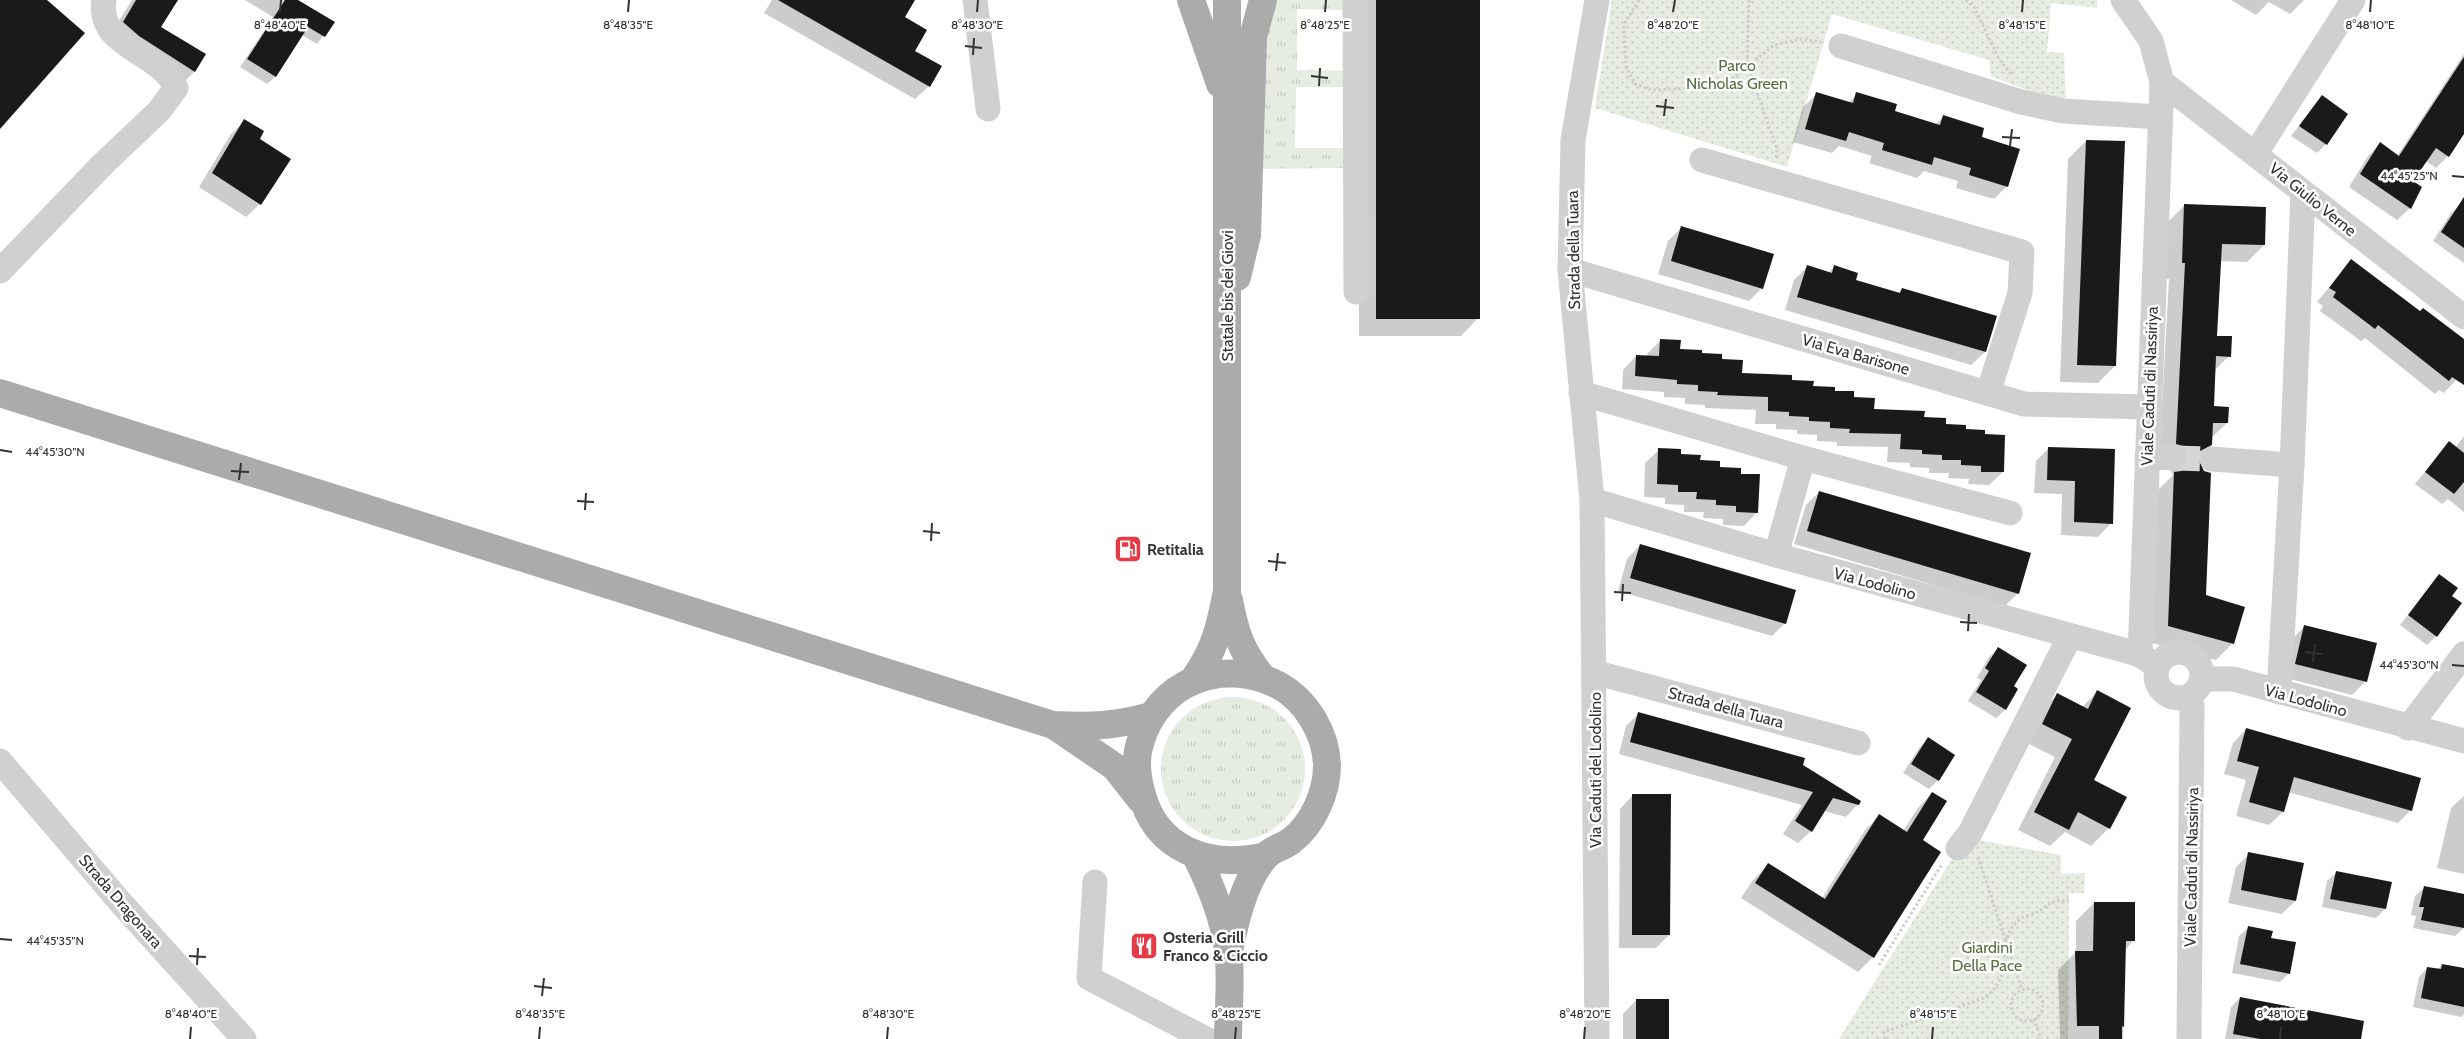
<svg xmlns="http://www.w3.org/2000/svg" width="2464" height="1039" font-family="Cabin,sans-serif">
  <defs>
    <pattern id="grass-tufts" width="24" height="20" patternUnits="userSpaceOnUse" patternTransform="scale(1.25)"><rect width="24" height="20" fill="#e6ecdf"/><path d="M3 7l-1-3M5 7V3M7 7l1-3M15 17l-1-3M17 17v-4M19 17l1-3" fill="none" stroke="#c6cbc0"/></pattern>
    <pattern id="park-dots" width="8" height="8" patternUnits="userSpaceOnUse" patternTransform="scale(1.25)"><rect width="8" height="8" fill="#e6ecdf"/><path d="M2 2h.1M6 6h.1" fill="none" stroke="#c6cbc0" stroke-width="1.8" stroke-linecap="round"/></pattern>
  </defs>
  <rect width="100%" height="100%" fill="#fff"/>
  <g fill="url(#grass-tufts)">
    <polygon points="1270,0 1346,0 1346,10 1297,9 1297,70 1349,71 1349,87 1296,87 1295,148 1346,148 1346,168 1259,169 1256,66"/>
    <circle cx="1233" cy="769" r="72"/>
  </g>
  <g fill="url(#park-dots)">
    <polygon points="1612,0 2097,0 2097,8 2051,3 2047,52 2064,53 2066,98 2049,99 1991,76 1989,60 1832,14 1787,167 1595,108"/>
    <polygon points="1972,839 2061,855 2061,874 2085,873 2084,893 2069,893 2068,1039 1839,1039 1952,859 1959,861"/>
  </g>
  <g fill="#0003">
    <polygon points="132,0 176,0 160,27 204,54 194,72 181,85 110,35"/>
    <polygon points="245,0 296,0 333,23 317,44 302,35 275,77 267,84 240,67 273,17"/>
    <polygon points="772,0 914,0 904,18 913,51 929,86 915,99 764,13"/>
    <polygon points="1359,0 1479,0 1478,318 1461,336 1359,336"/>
    <polygon points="2231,0 2304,0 2290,14 2269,2 2256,15"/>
    <polygon points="2464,54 2464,132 2448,156 2436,168 2426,161 2412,181 2420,187 2410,208 2397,220 2349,187 2368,156 2380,144 2397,156"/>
    <polygon points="1817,94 1848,103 1857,94 1893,112 1935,125 1943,117 1980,138 2007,186 1994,199 1956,188 1958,181 1924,171 1917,178 1869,163 1872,156 1839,146 1832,153 1793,142 1803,107"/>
    <polygon points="2322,96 2346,114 2326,144 2317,153 2291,136"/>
    <polygon points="245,121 258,139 260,204 246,217 199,187 231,134"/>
    <polygon points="2086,141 2115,366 2098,383 2060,382 2068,159"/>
    <polygon points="2185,205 2264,245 2247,262 2220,261 2216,337 2229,356 2214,371 2212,408 2227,423 2211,438 2211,444 2197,459 2204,596 2233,643 2216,660 2152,643 2158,490 2173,475 2166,463 2159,460 2169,279 2166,279 2168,222"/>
    <polygon points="2460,205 2464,207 2464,263 2433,241 2451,213"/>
    <polygon points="1682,227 1762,288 1749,301 1658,274 1668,241"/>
    <polygon points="2351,261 2420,313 2464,341 2464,371 2444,393 2439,390 2435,394 2365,338 2361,341 2320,311 2323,306 2317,302"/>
    <polygon points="1807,267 1828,273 1834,267 1855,281 1897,294 1902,289 1996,317 1985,352 1971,365 1785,310 1794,280"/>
    <polygon points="1660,341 1679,350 1721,360 1741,374 1791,381 1852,399 1873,410 1923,419 1983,435 2003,472 1989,485 1968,484 1969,479 1948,478 1949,473 1929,473 1929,468 1910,467 1910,463 1887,462 1888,447 1837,446 1837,442 1817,441 1817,435 1797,434 1797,430 1776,429 1776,424 1755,424 1756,410 1705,408 1705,405 1685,404 1685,398 1664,397 1664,392 1622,389 1623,370 1636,356 1647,357 1647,354"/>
    <polygon points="2464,436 2464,512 2448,499 2442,504 2415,484 2449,443 2455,448"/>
    <polygon points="2049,448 2111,523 2098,537 2061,535 2062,494 2034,493 2036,461"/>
    <polygon points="1659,450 1740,475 1757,512 1744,526 1723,525 1723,519 1703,518 1704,512 1684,512 1684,505 1665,504 1665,498 1644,497 1645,463"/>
    <polygon points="1819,492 2018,593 2005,606 1794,544 1806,505"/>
    <polygon points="1640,545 1785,623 1772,636 1618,591 1627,559"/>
    <polygon points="2439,575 2450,596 2436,636 2427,645 2400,625"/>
    <polygon points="2305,626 2366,681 2352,695 2282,677 2292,639"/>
    <polygon points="1998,649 2012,686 2017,689 2005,710 1996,718 1968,701 1981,680 1977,678 1989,657"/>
    <polygon points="2097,692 2093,780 2109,828 2091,846 2065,832 2050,846 2018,830 2055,757 2025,742 2040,712 2057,695 2082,707"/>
    <polygon points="1639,713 1802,765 1858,804 1846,817 1824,811 1811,831 1798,843 1783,834 1802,805 1619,754 1626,726"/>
    <polygon points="2246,729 2411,810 2398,823 2288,792 2283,812 2269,825 2236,816 2246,780 2224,774 2233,743"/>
    <polygon points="1928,739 1954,755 1938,780 1929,789 1903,773 1919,748"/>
    <polygon points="1932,793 1921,840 1873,957 1858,972 1741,898 1753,880 1768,865 1822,898 1865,830 1879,816 1903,831 1918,808"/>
    <polygon points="1633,795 1669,935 1656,948 1619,948 1620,809"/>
    <polygon points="2464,796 2464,874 2437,868 2451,808"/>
    <polygon points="2249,854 2295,901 2282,914 2228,903 2236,867"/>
    <polygon points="2336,873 2385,909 2376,918 2322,907 2327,881"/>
    <polygon points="2424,888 2464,895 2464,928 2455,936 2413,928 2416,916 2411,915 2415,896"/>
    <polygon points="2094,903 2134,940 2125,950 2123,1039 2060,1039 2058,970 2076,952 2076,921"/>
    <polygon points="2248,928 2289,973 2280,982 2232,973 2239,936"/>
    <polygon points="2442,965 2464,969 2464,1014 2462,1017 2413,1007 2419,977 2427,968 2437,970"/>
    <polygon points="2240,998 2359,1039 2225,1039 2231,1007"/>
    <polygon points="1636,1000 1668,1039 1623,1039 1623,1014"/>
  </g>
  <g fill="#1a1a1a">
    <polygon points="0,0 47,0 85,33 0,129"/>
    <polygon points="136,0 178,0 161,27 206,54 195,72 139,36 123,22"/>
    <polygon points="285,0 298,0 335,22 325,37 308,27 276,77 247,59"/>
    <polygon points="778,0 915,0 905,17 927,30 915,51 942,66 930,87"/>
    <rect x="1376" y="0" width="104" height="319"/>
    <polygon points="2464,57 2464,134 2449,157 2436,148 2413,181 2422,187 2411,209 2360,174 2380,142 2399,156"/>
    <polygon points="1816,92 1853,103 1856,92 1897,104 1895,111 1940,125 1943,115 1984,128 1982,137 2020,149 2008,187 1969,175 1971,168 1934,157 1932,165 1882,150 1884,143 1849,132 1846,141 1805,129"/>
    <polygon points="2322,95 2348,114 2327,145 2299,126"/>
    <polygon points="244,119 264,131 260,139 291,159 261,205 212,173"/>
    <polygon points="2086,140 2125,141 2116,366 2077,365"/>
    <polygon points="2464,197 2464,248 2441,232"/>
    <polygon points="2184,204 2266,207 2265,245 2222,244 2217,336 2232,336 2231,357 2216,356 2214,406 2229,407 2228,423 2213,423 2212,445 2200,451 2198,458 2204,471 2211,473 2206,595 2245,607 2234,644 2168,626 2174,472 2181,471 2187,466 2189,458 2183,446 2176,444 2185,263 2182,263"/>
    <polygon points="1681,226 1774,254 1763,289 1671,261"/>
    <polygon points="2351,259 2420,311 2423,308 2464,339 2464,385 2452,377 2449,381 2378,325 2375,329 2333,297 2336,292 2329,288"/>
    <polygon points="1807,265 1832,273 1834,265 1858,273 1856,280 1900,293 1902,288 1997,316 1986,352 1797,297"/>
    <polygon points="1660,339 1681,340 1680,349 1702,350 1702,353 1722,354 1722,359 1743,360 1742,373 1792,375 1792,380 1814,381 1813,386 1835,387 1835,391 1854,391 1854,397 1875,398 1874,409 1925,411 1924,417 1946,418 1946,424 1966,425 1966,429 1985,430 1985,434 2005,435 2004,472 1981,472 1981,466 1961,465 1961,460 1942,460 1942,455 1922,454 1922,450 1900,449 1901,434 1849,433 1850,429 1830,428 1830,422 1809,421 1809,417 1789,416 1789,412 1768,411 1768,397 1717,395 1718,392 1698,391 1698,385 1677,384 1677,380 1635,376 1636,355 1659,356"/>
    <polygon points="2449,441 2464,453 2464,482 2454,494 2425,472"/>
    <polygon points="2048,447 2115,449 2113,524 2074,522 2075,481 2047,480"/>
    <polygon points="1658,448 1681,449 1681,454 1701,455 1700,460 1720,461 1720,467 1741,468 1741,474 1760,474 1758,513 1736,512 1736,506 1716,505 1716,500 1696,499 1697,492 1678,492 1678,485 1657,484"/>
    <polygon points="1819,491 2031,553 2019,594 1807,531"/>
    <polygon points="1640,544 1796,590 1786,624 1630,578"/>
    <polygon points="2439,574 2458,588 2452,596 2462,603 2437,637 2408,615"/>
    <polygon points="2304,625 2377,643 2367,682 2295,664"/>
    <polygon points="1998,647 2027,665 2014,686 2018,689 2006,710 1976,692 1989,671 1985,668"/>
    <polygon points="2097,690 2131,708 2094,780 2127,797 2110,829 2078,812 2069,830 2034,812 2072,739 2042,724 2057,693 2088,709"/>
    <polygon points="1638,712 1805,758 1803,765 1861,801 1859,805 1833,798 1812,832 1795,821 1813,792 1630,742"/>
    <polygon points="2246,728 2421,778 2412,811 2294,777 2284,812 2249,802 2259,767 2237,761"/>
    <polygon points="1928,737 1955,755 1939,781 1911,764"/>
    <polygon points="1932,792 1947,801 1923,840 1941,852 1874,958 1755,883 1768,863 1825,899 1879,814 1907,832"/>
    <polygon points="1632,794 1671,794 1670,935 1632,935"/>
    <polygon points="2248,852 2304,863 2296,901 2241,890"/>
    <polygon points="2336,871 2392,882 2386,909 2330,899"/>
    <polygon points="2424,886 2464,894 2464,928 2421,920 2424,907 2419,907"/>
    <polygon points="2094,902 2135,902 2135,941 2126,941 2124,1027 2122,1026 2122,1039 2099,1039 2099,1026 2077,1026 2075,951 2093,951"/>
    <polygon points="2248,926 2273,931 2271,938 2296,942 2290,974 2240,964"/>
    <polygon points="2442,964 2464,968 2464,1007 2421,998 2427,967 2441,969"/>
    <polygon points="2240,997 2364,1021 2361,1039 2260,1039 2233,1034"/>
    <rect x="1636" y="999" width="33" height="40"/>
  </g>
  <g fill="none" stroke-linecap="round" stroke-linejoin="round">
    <polyline stroke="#d6d6d6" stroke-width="25" stroke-dasharray="25 12" stroke-linecap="butt" points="2175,458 2212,459"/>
    <g stroke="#cdcdcd" stroke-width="3" stroke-dasharray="2.5 2.5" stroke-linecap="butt">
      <polyline points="1639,0 1624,24 1626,67 1635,84 1651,90 1682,89 1730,80 1774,45 1801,39 1821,42"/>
      <polyline points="1749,0 1747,64 1777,149 1776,159"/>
      <polyline points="1966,0 1974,7 1999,59 2012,75"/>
      <polyline points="1978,857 2022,990"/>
      <polyline points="1879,965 1942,864"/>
      <circle cx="2027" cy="1005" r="16"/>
      <polyline points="2034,1019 2041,1039"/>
      <path d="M1885 1039 1884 1032 1982 999C2020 976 1991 941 2020 919 2024 916 2030 916 2034 914 2050 906 2048 899 2069 901"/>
    </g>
    <g stroke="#d0d0d0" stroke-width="25">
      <polyline points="975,0 988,109"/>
      <polyline points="1355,0 1356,292"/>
      <polyline points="2123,0 2151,41 2162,82 2140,655"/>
      <polyline points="1841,46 2021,102 2063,111 2160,117"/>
      <polyline points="2162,82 2464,317"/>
      <polyline points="2256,153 2353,0"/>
      <polyline points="1702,160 2022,252 2020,293 1988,393"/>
      <polyline points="1570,270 2024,404 2148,407"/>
      <path d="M0 271 103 164 159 111 176 88C160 50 96 48 104 0"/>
      <polyline points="1581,393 1803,458 2010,513"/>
      <polyline points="2147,457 2175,458"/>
      <polyline points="2212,459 2292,465"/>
      <polyline points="1592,500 1776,555 2127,651 2140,655 2157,666"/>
      <polyline points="1776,555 1803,458"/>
      <circle cx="2179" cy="675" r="23"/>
      <polyline points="1594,672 1858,743"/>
      <polyline points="2203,679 2233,679 2464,741"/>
      <polyline points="2279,692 2292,465 2303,193"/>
      <polyline points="2187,697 2192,706 2189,1039"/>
      <polyline points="2408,728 2464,654"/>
      <polyline points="0,761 121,903 244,1039"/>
      <polyline points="1958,848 1970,833 2070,636"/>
      <polyline points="1095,882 1089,978 1206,1039"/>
      <polyline points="1597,1039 1592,500 1570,270 1573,140 1597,0"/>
    </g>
    <g stroke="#ababab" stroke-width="28">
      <polyline points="1191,0 1220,84"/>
      <polyline points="1237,277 1247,235 1253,37 1263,0"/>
      <path d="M0 393 1053 725C1091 727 1115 726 1151 716"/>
      <path d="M1229 600C1235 632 1241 651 1262 677"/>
      <path d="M1194 679C1215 650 1220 627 1227 591V0"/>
      <polyline points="1055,726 1115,767 1140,799"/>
      <path d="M1195 854C1211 885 1223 915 1228 949 1232 977 1228 1011 1228 1039"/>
      <path d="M1229 951C1235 921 1244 881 1265 857 1271 849 1283 847 1291 841 1313 824 1327 793 1327 765 1326 733 1306 700 1278 685 1222 657 1158 681 1140 743 1135 758 1137 776 1141 791 1155 851 1211 869 1265 856"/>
    </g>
  </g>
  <path fill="none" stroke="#333" stroke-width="2" d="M280 12 281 0M628 12 629 0M977 12 978 0M1325 12 1326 0M1673 12 1675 0M2022 12 2023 0M2370 12 2371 0M965 46 982 48M973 55 974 38M1311 76 1328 78M1319 86 1320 68M1656 106 1674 108M1664 116 1666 99M2002 137 2020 138M2010 146 2012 129M2452 176 2464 177M0 450 12 452M231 471 249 472M239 480 241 463M577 501 594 502M585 510 586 493M923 531 940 533M931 541 932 523M1268 561 1286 563M1276 571 1278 553M1614 592 1631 593M1622 601 1623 584M1960 622 1977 623M1968 631 1969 614M2305 652 2323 654M2313 662 2315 644M2452 665 2464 666M0 939 12 940M189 956 206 957M197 965 198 948M534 986 552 988M542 996 544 978M190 1039 191 1027M539 1039 540 1027M887 1039 888 1027M1235 1039 1236 1027M1584 1039 1585 1027M1932 1039 1933 1027M2280 1039 2281 1027"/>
  <defs>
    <g id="fuel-square" transform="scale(1.4375)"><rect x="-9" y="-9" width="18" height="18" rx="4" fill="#e63946" stroke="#fff"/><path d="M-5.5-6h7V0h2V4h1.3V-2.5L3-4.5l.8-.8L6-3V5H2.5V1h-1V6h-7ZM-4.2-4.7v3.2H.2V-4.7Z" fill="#fff"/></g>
    <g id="restaurant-square" transform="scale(1.4375)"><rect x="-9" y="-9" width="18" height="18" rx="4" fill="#e63946" stroke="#fff"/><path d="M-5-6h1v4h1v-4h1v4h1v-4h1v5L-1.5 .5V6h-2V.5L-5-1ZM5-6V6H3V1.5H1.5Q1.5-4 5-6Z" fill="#fff"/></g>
  </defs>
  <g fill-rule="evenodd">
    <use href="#fuel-square" x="1128" y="549"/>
    <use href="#restaurant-square" x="1144" y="946"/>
  </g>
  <g text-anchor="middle" stroke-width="5" stroke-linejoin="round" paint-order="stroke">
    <g font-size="16" fill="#56703f" stroke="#fff">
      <text x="1737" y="71">Parco<tspan x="1737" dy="18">Nicholas Green</tspan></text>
      <text x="1987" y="953">Giardini<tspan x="1987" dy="18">Della Pace</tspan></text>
    </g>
    <g font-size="16" fill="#333" stroke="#fff">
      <text transform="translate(2313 199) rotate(39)" y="6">Via Giulio Verne</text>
      <text transform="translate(1573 250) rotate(-91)" y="6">Strada della Tuara</text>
      <text transform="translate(1227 296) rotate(-90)" y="6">Statale bis dei Giovi</text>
      <text transform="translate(1856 354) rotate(16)" y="6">Via Eva Barisone</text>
      <text transform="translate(2149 386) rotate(-88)" y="6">Viale Caduti di Nassiriya</text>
      <text transform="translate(1875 583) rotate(15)" y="6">Via Lodolino</text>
      <text transform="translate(2306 700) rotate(15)" y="6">Via Lodolino</text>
      <text transform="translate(1726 707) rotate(15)" y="6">Strada della Tuara</text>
      <text transform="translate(1595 770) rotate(-90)" y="6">Via Caduti del Lodolino</text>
      <text transform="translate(2191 867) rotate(-89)" y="6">Viale Caduti di Nassiriya</text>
      <text transform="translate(121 901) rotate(49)" y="6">Strada Dragonara</text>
    </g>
    <g font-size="16" font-weight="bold" fill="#333" stroke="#fff" text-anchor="start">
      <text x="1147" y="555">Retitalia</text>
      <text x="1163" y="943">Osteria Grill<tspan x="1163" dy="18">Franco &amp; Ciccio</tspan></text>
    </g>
  </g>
  <g font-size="12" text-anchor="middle" fill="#333" stroke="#fff" stroke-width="5" stroke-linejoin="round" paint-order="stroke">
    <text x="280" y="29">8°48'40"E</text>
    <text x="628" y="29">8°48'35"E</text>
    <text x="977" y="29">8°48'30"E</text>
    <text x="1325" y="29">8°48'25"E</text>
    <text x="1673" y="29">8°48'20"E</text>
    <text x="2022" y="29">8°48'15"E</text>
    <text x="2370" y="29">8°48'10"E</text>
    <text x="2409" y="180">44°45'25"N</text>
    <text x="55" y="456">44°45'30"N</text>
    <text x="2409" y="669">44°45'30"N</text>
    <text x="55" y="945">44°45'35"N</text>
    <text x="191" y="1018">8°48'40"E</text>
    <text x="540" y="1018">8°48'35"E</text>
    <text x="888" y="1018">8°48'30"E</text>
    <text x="1236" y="1018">8°48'25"E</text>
    <text x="1585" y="1018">8°48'20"E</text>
    <text x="1933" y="1018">8°48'15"E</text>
    <text x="2281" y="1018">8°48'10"E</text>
  </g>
</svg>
